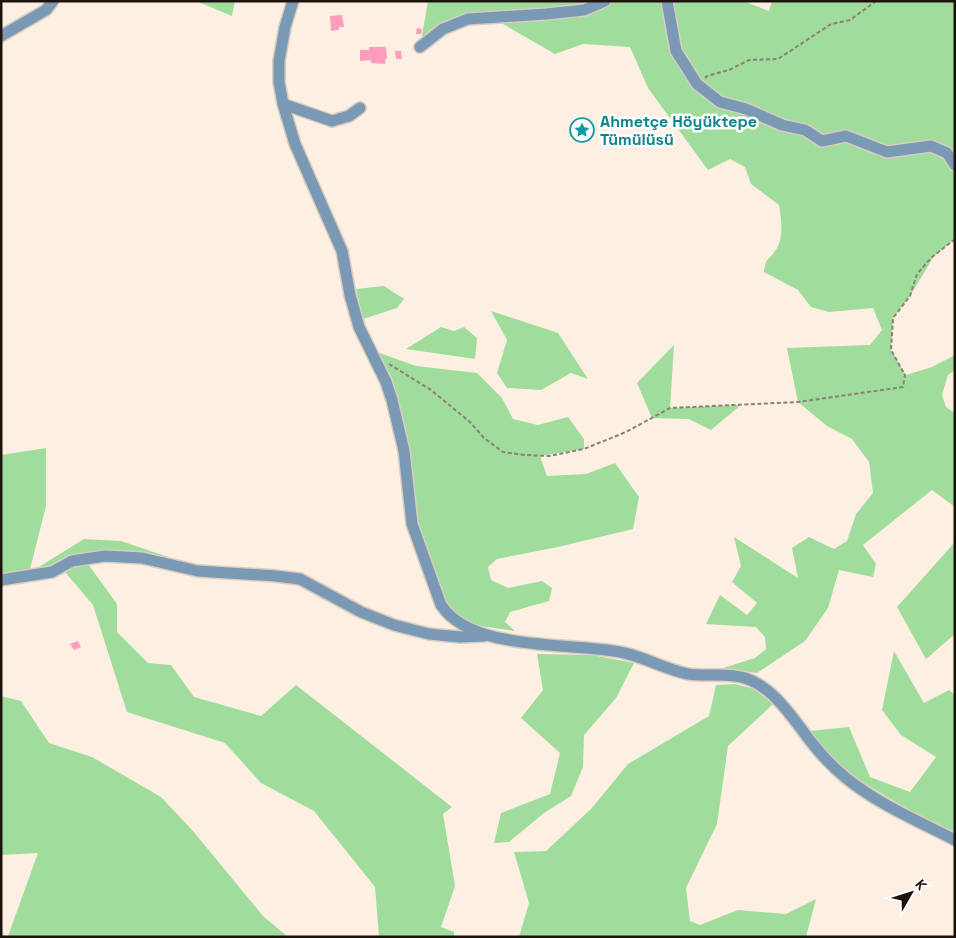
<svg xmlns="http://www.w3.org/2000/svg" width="956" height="938" font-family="'Space Grotesk',sans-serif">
  <rect width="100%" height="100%" fill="#fdf0e2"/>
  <g fill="#a0dc9b">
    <polygon points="196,1 235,1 232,16"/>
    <polygon points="428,1 597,1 583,7 469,15 421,41"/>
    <path d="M614 1H663L696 87 747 114 782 130 847 140 889 156 930 149 944 156 955 171V239L934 256 910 296 893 318 891 350 906 375 932 367 955 355V370L948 375 942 395 946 407 955 413V507L932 490 863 545 876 564 873 577 839 570 828 608 805 641 757 673 723 668 755 658 766 649 765 637 756 627 706 624 720 595 747 615 757 603 732 582 741 566 734 537 798 578 792 548 809 537 834 549 847 541 856 514 873 493 869 462 852 439 827 426 798 402 787 348 870 345 882 330 873 308 829 312 811 307 798 290 764 272C765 257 771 259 777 248 784 236 781 218 779 205L751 184 745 167 730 159 708 170 648 88 630 47 583 44 555 54 496 20 585 13Z"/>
    <polygon points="670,1 743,1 769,11 772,1 955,1 955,158 950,151 886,148 824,136 803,123 775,118 722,96 698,77 680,50"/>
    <polygon points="384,286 404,299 397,308 363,319 356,289"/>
    <polygon points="491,311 558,333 588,379 571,373 541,390 507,388 497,373 507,340"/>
    <polygon points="441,327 454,331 464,327 477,338 475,359 406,349"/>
    <polygon points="674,345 670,408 741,405 711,430 689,419 652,418 637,383"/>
    <polygon points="377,352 416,366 477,373 502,398 513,419 538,425 568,417 584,439 584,449 540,456 547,476 586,474 615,463 639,497 633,529 558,547 497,559 488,567 491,580 508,588 542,581 552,588 549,601 510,612 505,622 515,631 481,626 459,618 447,602 416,521 404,424 392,378"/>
    <polygon points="46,448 46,506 29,573 84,539 121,541 174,559 137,553 103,551 70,558 52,569 29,573 1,576 1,455"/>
    <polygon points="955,542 955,634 926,659 897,607"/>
    <polygon points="88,564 117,604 117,632 148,663 171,665 194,697 261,716 296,685 452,807 443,814 455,886 441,927 454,932 454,937 379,937 375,887 314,811 261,783 225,743 127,712 93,605 65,572 74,565"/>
    <polygon points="894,651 924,703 949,690 955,695 955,832 914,813 861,781 832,759 810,731 849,727 870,777 910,792 936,757 901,735 882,710"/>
    <polygon points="537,654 592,655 634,663 616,698 584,735 583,767 571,796 544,813 509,842 494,843 501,813 550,794 560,753 521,718 543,690"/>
    <polygon points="735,684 754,689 773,704 728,746 717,824 686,888 690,921 700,925 738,910 786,914 816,899 806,937 519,937 529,903 514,852 546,851 591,809 628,764 709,716 716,685"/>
    <polygon points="1,696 21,701 49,743 92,757 161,797 193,831 263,916 288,937 1,937 1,935 8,936 38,853 1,855"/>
  </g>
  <g fill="#fc9dbd">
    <polygon points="342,15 344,27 339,27 339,30 331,31 330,16"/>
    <polygon points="417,28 422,29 421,34 416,34"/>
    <polygon points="369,47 386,47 387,59 385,59 385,64 371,63 371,60 360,61 360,50 369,50"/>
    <polygon points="395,51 401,51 402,59 396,59"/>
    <polygon points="78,641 81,647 74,650 70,644"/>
  </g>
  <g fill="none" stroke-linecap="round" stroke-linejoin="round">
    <g stroke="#d9cdc0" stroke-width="14">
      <g id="minor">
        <path d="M293 1 285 27 279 61V82L283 104 295 144 342 251 350 295 359 327 386 382 392 400 404 451 412 524 441 605C472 652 570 642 620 652 643 656 664 669 688 674 706 677 727 672 745 678 775 688 793 719 812 743 822 756 834 768 846 778 878 804 918 821 955 840"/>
        <polyline points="667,1 676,51 697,84 720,102 746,109 782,125 805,130 822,141 846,136 887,152 931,146 947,153 955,165"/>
        <polyline points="1,36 46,10 53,1"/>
        <polyline points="420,47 443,29 468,19 546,14 584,10 605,1"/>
        <polyline points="283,104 332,121 349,116 360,108"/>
        <polyline points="1,580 52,572 72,561 105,556 142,558 198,571 276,576 300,579 361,612 394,625 429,634 460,637 484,636"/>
      </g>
    </g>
    <g stroke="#8c8177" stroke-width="2" stroke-dasharray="4 2.5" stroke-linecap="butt">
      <polyline points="705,78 707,76 729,70 749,60 778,59 831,24 850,20 876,1"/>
      <polyline points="389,364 431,390 470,422 484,438 503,452 524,455 549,456 584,449 626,432 670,408 798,402 903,387 905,375 891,350 893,318 910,296 917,274 931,258 955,239"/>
    </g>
    <use href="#minor" stroke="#7999b4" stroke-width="11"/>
  </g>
  <defs>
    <g id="sight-ring" transform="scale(1.25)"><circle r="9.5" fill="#fff" stroke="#0f9aa8" stroke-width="1.5"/><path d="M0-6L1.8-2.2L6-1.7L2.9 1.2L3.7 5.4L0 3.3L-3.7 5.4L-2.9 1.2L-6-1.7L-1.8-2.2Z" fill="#0f9aa8"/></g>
  </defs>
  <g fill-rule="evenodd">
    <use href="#sight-ring" x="582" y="130"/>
  </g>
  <g text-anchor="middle" stroke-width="5" stroke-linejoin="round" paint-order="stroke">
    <g font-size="16" font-weight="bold" fill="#0d838f" stroke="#fff" text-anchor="start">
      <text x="600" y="127">Ahmetçe Höyüktepe<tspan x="600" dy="18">Tümülüsü</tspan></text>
    </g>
  </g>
  <rect width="956" height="938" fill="none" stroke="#1c140c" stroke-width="5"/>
  <g transform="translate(911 893) rotate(51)" stroke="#ffffff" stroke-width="4" paint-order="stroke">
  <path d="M0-4L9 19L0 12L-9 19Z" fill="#1c140c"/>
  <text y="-8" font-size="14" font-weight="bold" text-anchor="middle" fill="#1c140c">K</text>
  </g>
</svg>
